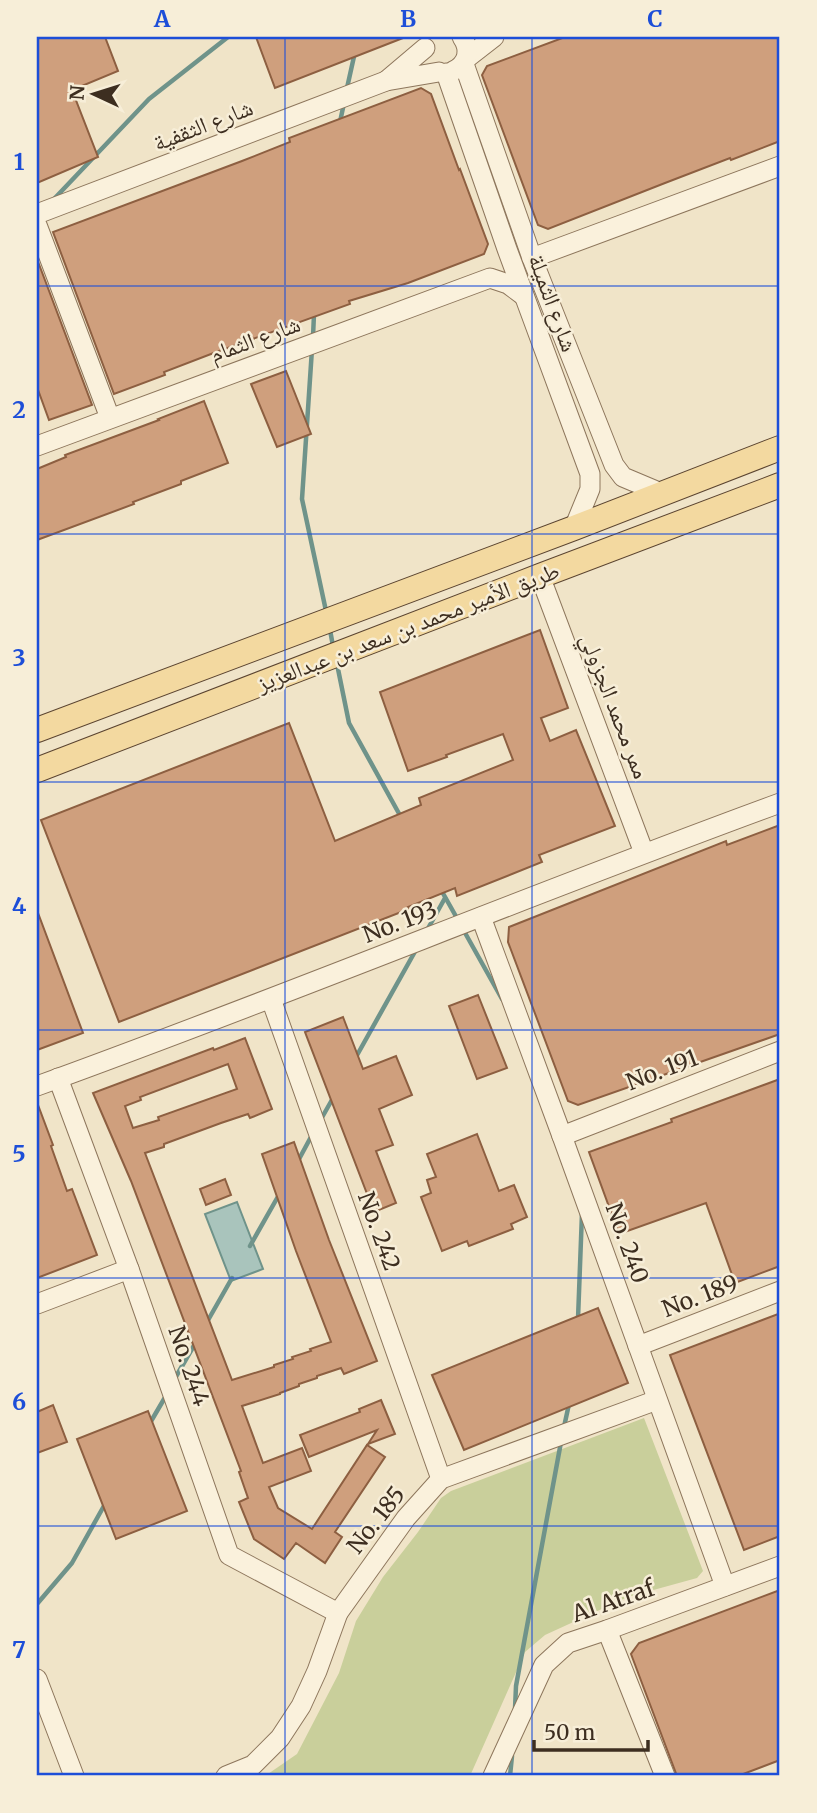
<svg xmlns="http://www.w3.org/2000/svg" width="817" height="1813" font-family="Merriweather,'Noto Naskh Arabic',serif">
  <rect width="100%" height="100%" fill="#f0e4c8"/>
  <polygon fill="#c9cf9b" points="644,1418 703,1571 697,1578 628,1597 545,1635 525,1652 470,1776 265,1776 297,1754 339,1673 356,1621 383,1577 418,1532 441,1498 451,1491"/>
  <polygon fill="#a9c4bc" stroke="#6f938a" stroke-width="2" points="237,1202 263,1269 231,1281 205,1214"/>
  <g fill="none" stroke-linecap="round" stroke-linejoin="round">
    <g stroke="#6f938a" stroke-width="4.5">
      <polyline points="347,88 355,52"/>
      <polyline points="340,122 344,103"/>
      <polyline points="54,199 149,99 228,37"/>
      <polyline points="313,337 314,314"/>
      <polyline points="312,349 302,499 326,611"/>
      <polyline points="330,630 333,646"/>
      <polyline points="337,664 349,723 402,819"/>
      <polyline points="440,888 458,920"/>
      <polyline points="464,931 502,999"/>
      <polyline points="426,932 445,898"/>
      <polyline points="356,1057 417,948"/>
      <polyline points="320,1121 333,1098"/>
      <polyline points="298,1161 312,1135"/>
      <polyline points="250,1246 280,1193"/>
      <polyline points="578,1319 582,1213"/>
      <polyline points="207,1322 232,1278"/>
      <polyline points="174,1380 196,1342"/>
      <polyline points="150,1423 167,1394"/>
      <polyline points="564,1427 569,1404"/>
      <polyline points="37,1604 72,1563 105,1504"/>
      <polyline points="515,1709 516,1686 561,1442"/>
      <polyline points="510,1776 512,1756"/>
    </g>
  </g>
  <g fill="#cf9f7d" stroke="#8d5f41" stroke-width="2" fill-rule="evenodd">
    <polygon points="37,37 105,37 118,71 72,90 98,157 37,183"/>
    <polygon points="256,37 403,37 403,38 275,88"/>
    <polygon points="565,37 780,37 780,141 731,160 730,158 665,183 548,229 538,225 482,75 487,66"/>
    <polygon points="421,88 431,94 459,170 460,169 488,244 484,254 408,283 349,301 350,304 211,354 164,372 165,375 114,394 53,232 242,161 290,142 289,138"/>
    <polygon points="37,259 92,405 49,420 37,387"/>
    <polygon points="286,371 311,434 277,447 251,384"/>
    <polygon points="204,401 228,463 181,481 181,484 133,502 134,504 37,540 37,469 66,457 65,455 159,420 158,419"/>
    <polygon points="540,630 568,708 541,718 550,741 576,730 615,826 539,855 542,862 457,896 455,888 408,907 409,909 119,1022 41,820 289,723 335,841 421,805 419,798 513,760 503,734 446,755 447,757 408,771 380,692"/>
    <polygon points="780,825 780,1034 578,1105 568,1101 508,942 509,927 726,841 727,845"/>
    <polygon points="37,913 38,913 83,1033 37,1050"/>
    <polygon points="478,995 507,1068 477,1079 449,1006"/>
    <polygon points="343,1017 363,1069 396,1056 412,1095 379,1109 393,1145 376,1151 396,1203 374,1212 305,1032"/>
    <path d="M245 1038 272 1109 250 1118 248 1114 221 1123 164 1144V1147L145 1153 232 1380 274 1367V1365L293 1359 292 1357 311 1351 310 1349 331 1342 296 1251 262 1154 294 1142 329 1240 377 1361 344 1374 341 1368 317 1376V1378L299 1384V1386L280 1393V1394L242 1406 263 1463 302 1448 311 1471 269 1487 278 1508 312 1529 367 1445 385 1457 335 1532 342 1537 325 1563 296 1543 284 1559 254 1539 239 1502 248 1498 239 1472 241 1471 131 1181 93 1093 213 1048 214 1050ZM228 1064 237 1089 158 1117 159 1120 133 1128 125 1106 141 1100 140 1097Z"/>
    <polygon points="780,1079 780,1266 735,1283 706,1203 619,1234 589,1152 672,1122 671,1119"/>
    <polygon points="37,1105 38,1105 53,1145 51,1146 67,1191 72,1189 97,1255 37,1278"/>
    <polygon points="477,1134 499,1191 514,1185 527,1217 511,1224 513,1229 469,1246 467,1241 442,1251 421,1197 431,1193 427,1180 436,1177 427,1154"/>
    <polygon points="225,1179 231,1195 206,1205 200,1189"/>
    <polygon points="598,1308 628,1383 464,1450 432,1375"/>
    <polygon points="778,1314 780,1320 780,1536 744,1550 670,1355"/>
    <polygon points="381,1400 395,1434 368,1444 377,1430 309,1457 300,1435 360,1412 359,1409"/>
    <polygon points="53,1405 67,1442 37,1453 37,1412"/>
    <polygon points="148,1411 187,1511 116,1539 77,1439"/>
    <polygon points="780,1590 780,1760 738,1776 677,1776 631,1654 639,1643"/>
  </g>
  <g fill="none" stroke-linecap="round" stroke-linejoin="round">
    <g stroke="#8d765c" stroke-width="21">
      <g id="minor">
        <polyline points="425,48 386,81 439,72"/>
        <polyline points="467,58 494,37"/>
        <polyline points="464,64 532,258 614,465 623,477 661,493"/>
        <path d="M453 71C468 64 471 50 462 37"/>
        <polyline points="446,73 507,249 590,474 590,489 574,528"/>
        <polyline points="37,214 386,81"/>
        <polyline points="37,225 110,418"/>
        <polyline points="532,258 780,166"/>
        <polyline points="37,446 490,278 508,284 524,296"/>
        <polyline points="540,576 644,853"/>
        <polyline points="481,917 562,1136 725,1586"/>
        <polyline points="271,999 441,1479"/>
        <polyline points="58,1078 129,1269 229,1555 338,1613"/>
        <path d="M37 1086C286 996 531 894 780 803"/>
        <polyline points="562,1136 780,1051"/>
        <polyline points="37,1304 129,1269"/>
        <polyline points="638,1346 780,1291"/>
        <polyline points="607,1630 665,1776"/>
        <polyline points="37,1679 74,1776"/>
        <polyline points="226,1776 253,1765 280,1738 301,1706 317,1671 338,1613 406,1518 441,1479 657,1400"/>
        <polyline points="493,1776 544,1665 568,1643 607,1630 780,1566"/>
      </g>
    </g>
    <g stroke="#5b4430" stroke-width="26">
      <g id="major">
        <polyline points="37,730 574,528 780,448"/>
        <polyline points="37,770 540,576 780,485"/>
      </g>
    </g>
    <use href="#minor" stroke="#faf1dc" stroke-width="19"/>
    <use href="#major" stroke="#f3d9a0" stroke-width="24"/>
  </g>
  <path fill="none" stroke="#1d4ed8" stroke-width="2" stroke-opacity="0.55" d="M285 37V1776M532 37V1776M37 286H780M37 534H780M37 782H780M37 1030H780M37 1278H780M37 1526H780"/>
  <g text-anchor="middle" stroke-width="5" stroke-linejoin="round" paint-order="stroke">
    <g font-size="23" fill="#3d2e20" stroke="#f7eed8">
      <text transform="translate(203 125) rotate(-21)" y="8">شارع الثقفية</text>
      <text transform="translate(553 303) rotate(70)" y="8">شارع الثميلة</text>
      <text transform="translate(255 339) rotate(-20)" y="8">شارع الثمام</text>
      <text transform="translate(408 627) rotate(-21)" y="8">طريق الأمير محمد بن سعد بن عبدالعزيز</text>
      <text transform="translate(615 706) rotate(69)" y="8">ممر محمد الجزولي</text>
      <text transform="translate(400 922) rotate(-21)" y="8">No. 193</text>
      <text transform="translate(662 1070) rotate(-21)" y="8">No. 191</text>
      <text transform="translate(379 1231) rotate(70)" y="8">No. 242</text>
      <text transform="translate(627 1243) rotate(70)" y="8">No. 240</text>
      <text transform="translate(700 1296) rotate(-21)" y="8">No. 189</text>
      <text transform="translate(189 1366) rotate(71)" y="8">No. 244</text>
      <text transform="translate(376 1520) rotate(-52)" y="8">No. 185</text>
      <text transform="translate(613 1601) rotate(-19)" y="8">Al Atraf</text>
    </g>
  </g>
  <rect width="817" height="1813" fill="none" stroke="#f7eed8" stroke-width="77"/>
  <g transform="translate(94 94) rotate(274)" stroke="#f7eed8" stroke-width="5" paint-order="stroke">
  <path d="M0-5L12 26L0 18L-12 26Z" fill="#3d2e20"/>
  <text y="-10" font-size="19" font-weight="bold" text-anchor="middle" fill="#3d2e20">N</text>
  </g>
  <path d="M534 1740v10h114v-10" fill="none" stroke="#3d2e20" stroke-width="3.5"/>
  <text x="544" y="1740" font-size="21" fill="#3d2e20" stroke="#f7eed8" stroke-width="5" paint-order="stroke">50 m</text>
  <rect x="38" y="38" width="740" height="1736" fill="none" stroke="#1d4ed8" stroke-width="2.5"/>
  <g font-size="23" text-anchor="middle" font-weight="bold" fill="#1d4ed8">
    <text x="162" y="27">A</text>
    <text x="408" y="27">B</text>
    <text x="655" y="27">C</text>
    <text x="19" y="170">1</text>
    <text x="19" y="418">2</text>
    <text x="19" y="666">3</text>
    <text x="19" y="914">4</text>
    <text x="19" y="1162">5</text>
    <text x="19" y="1410">6</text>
    <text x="19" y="1658">7</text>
  </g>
</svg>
